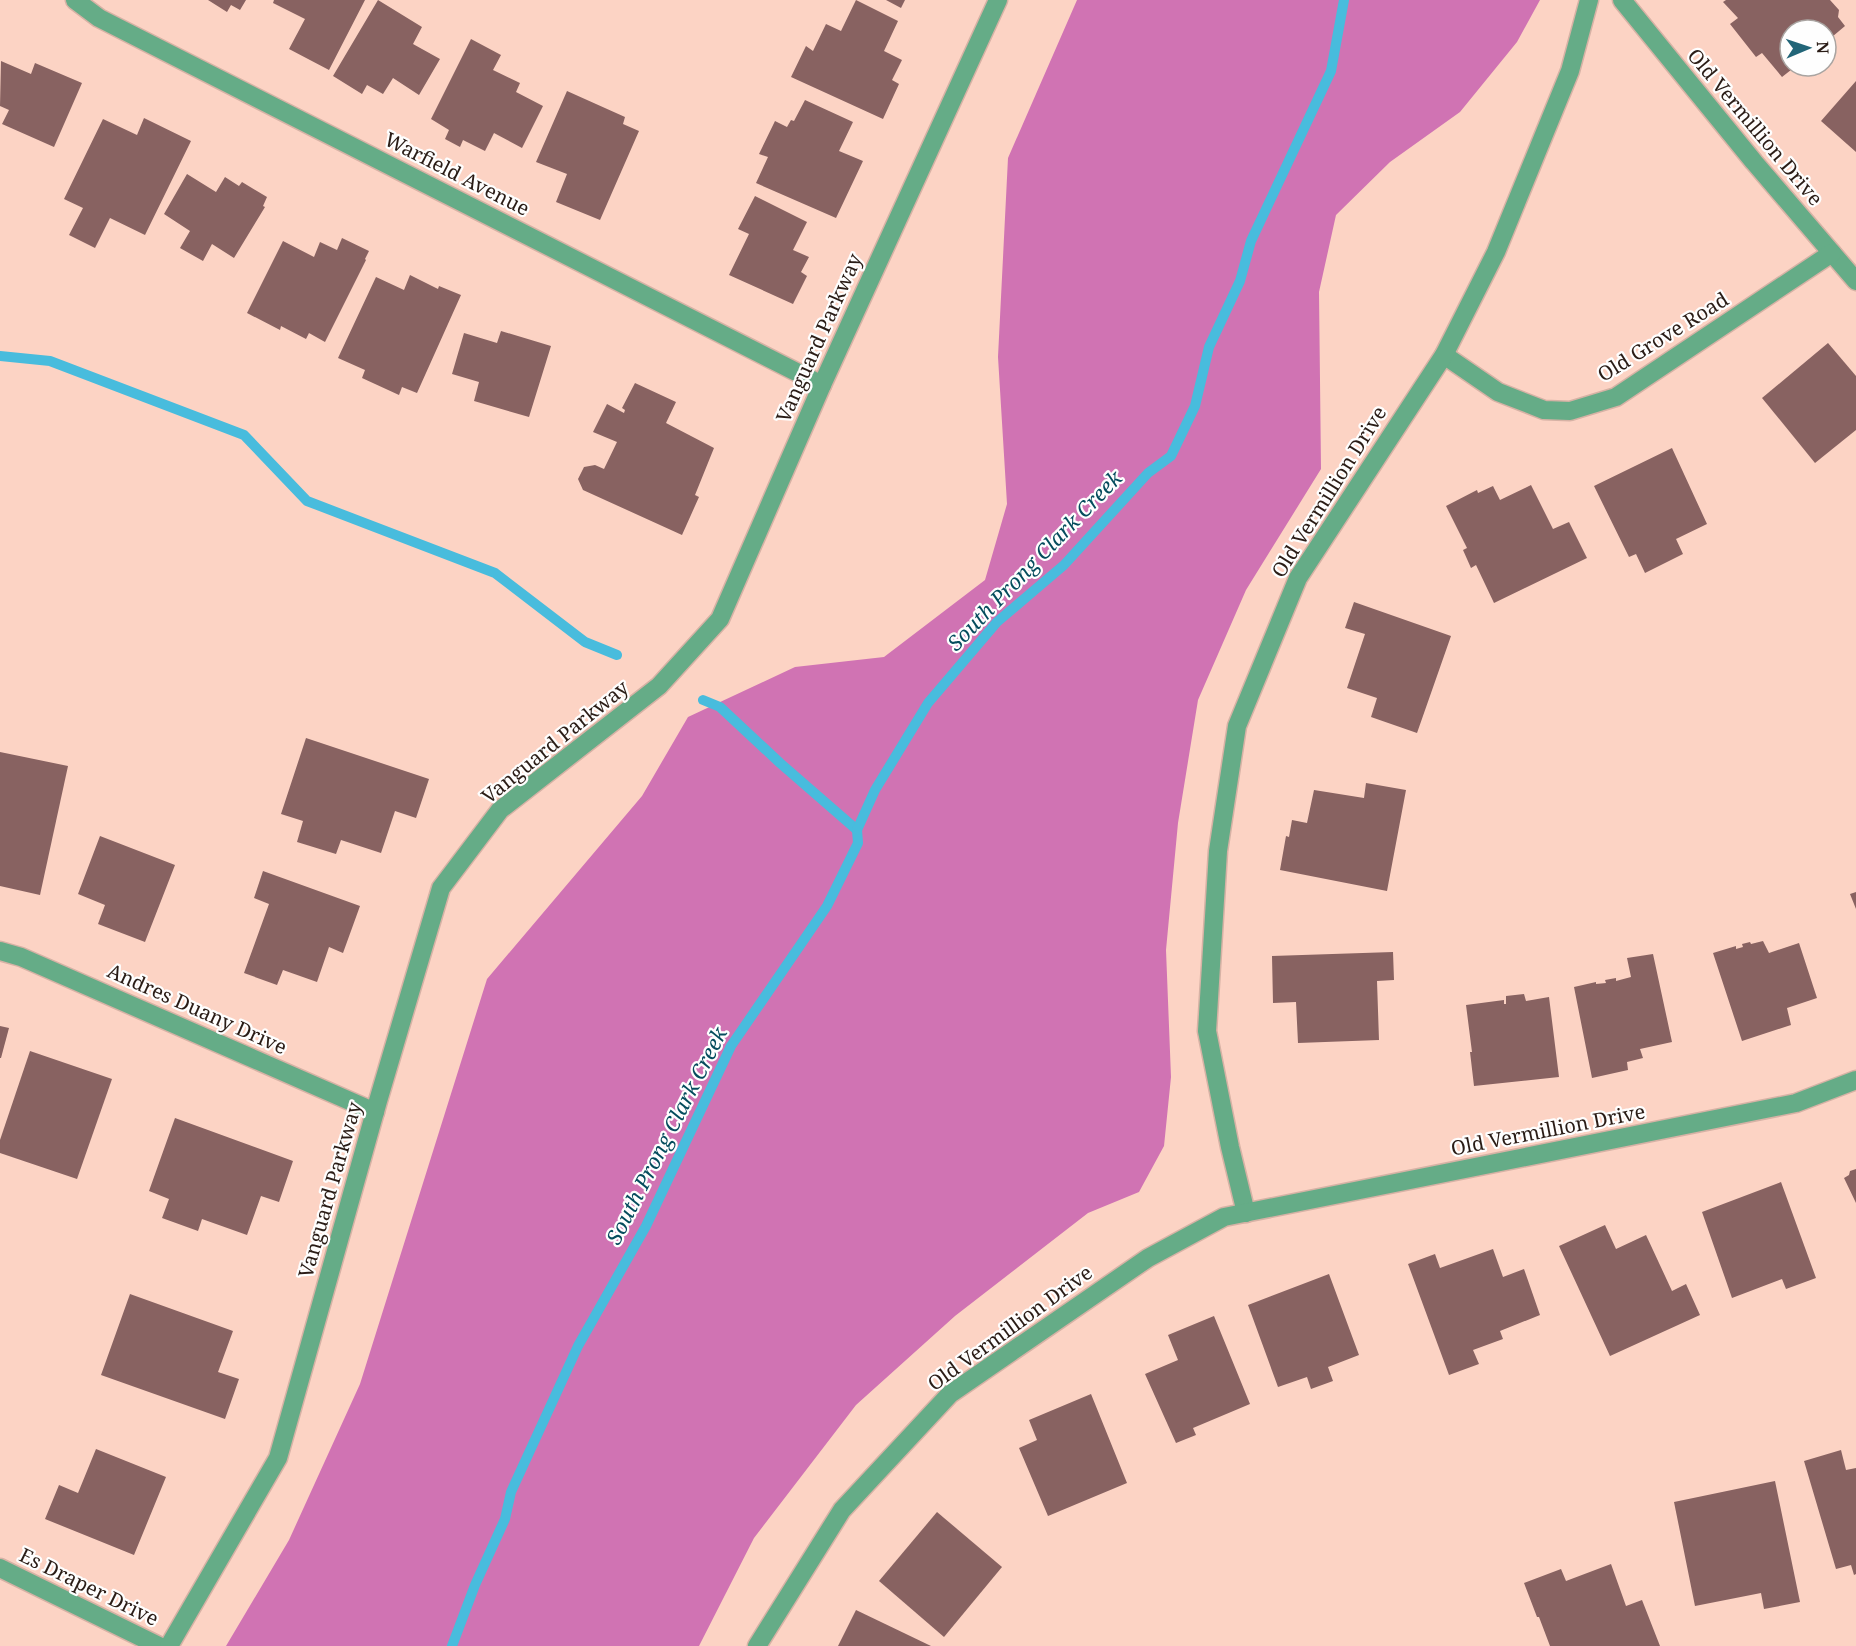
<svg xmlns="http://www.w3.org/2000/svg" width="1856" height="1646" font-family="'Noto Serif',serif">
  <rect width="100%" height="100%" fill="#fcd3c4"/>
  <polygon fill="#d073b3" points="1077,0 1540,0 1517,42 1460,112 1390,162 1336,215 1319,292 1321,469 1246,590 1198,700 1178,823 1166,950 1171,1077 1164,1146 1139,1192 1088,1213 955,1316 856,1405 754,1538 699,1646 226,1646 289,1540 360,1384 487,979 642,796 688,717 795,667 884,657 985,580 1007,504 998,357 1008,158"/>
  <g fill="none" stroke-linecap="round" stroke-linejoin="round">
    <g stroke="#48bcdd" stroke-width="10">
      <polyline points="0,356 50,361 244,435 307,501 495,573 585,642 617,655"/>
      <polyline points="703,700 720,707 780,763 857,830"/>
      <polyline points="452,1646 475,1585 505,1519 511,1492 578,1346 646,1226 731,1046 827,906 858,843 857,830 875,790 928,703 997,622 1064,565 1148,473 1171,456 1195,406 1209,347 1240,281 1251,241 1331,71 1344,0"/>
    </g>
  </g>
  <g fill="#886261">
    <polygon points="208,0 246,0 240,10 231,5 227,12"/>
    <polygon points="274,0 365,0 329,70 289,49 305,19 273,3"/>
    <polygon points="378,0 422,27 413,44 440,59 419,95 393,78 383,94 367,85 362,94 333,76"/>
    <polygon points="856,0 898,21 884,51 902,60 892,80 899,84 883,119 791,77 806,46 813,51 826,24 841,31"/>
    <polygon points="886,0 905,0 901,8"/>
    <polygon points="1726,0 1830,0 1839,10 1838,17 1845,26 1826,42 1826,30 1790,30 1790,66 1796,66 1782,77 1762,53 1756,57 1730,24 1738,18 1723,2"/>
    <polygon points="471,39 501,55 493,70 520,83 516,92 543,106 522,148 494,133 485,151 463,140 460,147 445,139 449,130 431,119"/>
    <polygon points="1,61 31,74 35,63 82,83 54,147 2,124 9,110 0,106"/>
    <polygon points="1856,81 1856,152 1821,121"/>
    <polygon points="567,91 625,117 623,124 639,131 600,220 556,202 567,174 536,162"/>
    <polygon points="805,100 853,122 839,151 863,161 836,218 756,183 768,157 759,154 775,121 787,127 791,120 794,121"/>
    <polygon points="144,118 191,141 145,235 110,218 95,248 69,235 83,208 64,199 103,119 137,135"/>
    <polygon points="187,174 216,192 225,177 239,186 242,182 267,197 263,206 265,207 234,258 212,244 203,261 180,248 190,231 164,214"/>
    <polygon points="755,196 807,222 793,250 809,257 801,272 807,276 793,304 729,275 749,234 738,229"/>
    <polygon points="342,238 369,251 365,259 366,260 325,342 309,333 306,339 281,326 280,330 247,313 283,241 314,257 320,242 337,250"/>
    <polygon points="410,275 438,289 439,286 461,295 417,393 402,387 399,395 362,378 365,370 338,358 376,277 404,290"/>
    <polygon points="501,331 551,346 529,417 474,401 479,382 452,374 464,333 497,343"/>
    <polygon points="1828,343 1856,376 1856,430 1815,463 1762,398"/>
    <polygon points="635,383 676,402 666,423 714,448 695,495 699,497 682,535 583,490 578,479 584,467 595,465 604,469 617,442 593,432 607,404 624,413 625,410 622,408"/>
    <polygon points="1672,448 1707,524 1676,539 1683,554 1645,573 1636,554 1629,557 1594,486"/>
    <polygon points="1531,485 1553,529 1569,522 1587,558 1494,603 1476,565 1471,568 1463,550 1467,548 1446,506 1477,490 1478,493 1493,486 1500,500"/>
    <polygon points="1354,602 1451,636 1417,733 1371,717 1377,698 1347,688 1365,634 1345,628"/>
    <polygon points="306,738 429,779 416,818 395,811 381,853 341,840 336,854 297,842 303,821 281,814"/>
    <polygon points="0,752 68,766 40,895 0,886"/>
    <polygon points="1366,783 1406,790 1387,891 1280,870 1286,836 1289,837 1292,820 1307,823 1314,790 1364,798"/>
    <polygon points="100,836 175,865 145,942 98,924 105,905 78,894"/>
    <polygon points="263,871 360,906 343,953 329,947 317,982 283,970 277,985 244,973 269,904 254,898"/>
    <polygon points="1856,892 1856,909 1850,894"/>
    <polygon points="1763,941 1769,953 1799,943 1817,998 1787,1008 1791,1025 1742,1041 1713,953 1736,946 1736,949 1743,947 1742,944 1750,942 1751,944"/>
    <polygon points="1393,952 1394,980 1377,981 1379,1040 1298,1043 1296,1002 1273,1003 1272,956"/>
    <polygon points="1653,954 1672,1042 1640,1049 1643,1058 1627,1062 1628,1070 1592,1078 1574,987 1596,982 1596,984 1606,983 1605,980 1616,978 1616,981 1631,977 1627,958"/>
    <polygon points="1524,994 1526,1001 1549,997 1559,1077 1474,1086 1470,1052 1472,1052 1466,1005 1504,1000 1504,1004 1506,1004 1506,996"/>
    <polygon points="0,1026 9,1028 1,1058 0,1058"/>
    <polygon points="30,1051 112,1079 77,1179 0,1153 0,1140"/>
    <polygon points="175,1118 293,1161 279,1202 261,1196 247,1235 202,1219 198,1231 162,1218 169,1199 149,1191"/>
    <polygon points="1856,1169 1856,1203 1844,1178 1849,1175 1850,1171"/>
    <polygon points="1781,1182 1816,1278 1786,1289 1782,1279 1732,1298 1702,1212"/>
    <polygon points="1605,1225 1616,1249 1646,1235 1672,1291 1686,1284 1700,1315 1610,1356 1559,1246"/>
    <polygon points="1493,1249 1503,1277 1524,1269 1540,1315 1500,1331 1503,1339 1473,1350 1479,1364 1449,1375 1408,1264 1435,1254 1440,1268"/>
    <polygon points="1329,1274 1359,1355 1328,1367 1333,1381 1311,1389 1307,1377 1278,1387 1248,1305"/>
    <polygon points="130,1294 233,1331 218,1372 239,1379 225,1419 101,1375"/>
    <polygon points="1214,1316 1250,1404 1193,1428 1196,1435 1176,1443 1145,1374 1178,1360 1168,1335"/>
    <polygon points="1091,1394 1127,1483 1048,1516 1019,1448 1037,1440 1029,1420"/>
    <polygon points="96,1449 166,1477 134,1555 45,1519 59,1485 78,1493"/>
    <polygon points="1841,1450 1846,1470 1856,1468 1856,1574 1854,1575 1851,1565 1836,1569 1804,1461"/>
    <polygon points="1775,1481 1800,1602 1764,1609 1761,1593 1695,1606 1674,1502"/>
    <polygon points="937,1512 1002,1567 944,1637 879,1581"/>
    <polygon points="1611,1564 1626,1606 1642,1600 1660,1646 1550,1646 1539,1617 1537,1617 1524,1583 1561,1569 1566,1581"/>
    <polygon points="856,1610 931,1646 838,1646"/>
  </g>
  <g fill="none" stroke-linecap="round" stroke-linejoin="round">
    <g stroke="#d6b2a5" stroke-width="21">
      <g id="minor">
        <polyline points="75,0 99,18 822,385"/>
        <polyline points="1622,0 1754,162 1856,281"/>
        <polyline points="1444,355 1498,392 1544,410 1570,411 1616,397 1832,253"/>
        <polyline points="0,951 21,957 375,1112"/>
        <polyline points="1246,1213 1230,1147 1207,1031 1218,851 1237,726 1298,578 1444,355 1496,252 1570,71 1589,0"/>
        <polyline points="0,1568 159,1646"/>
        <polyline points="169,1646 278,1458 378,1101 441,888 500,810 659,686 720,619 822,385 998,0"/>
        <polyline points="757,1646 842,1510 950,1394 1148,1258 1224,1217 1796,1103 1856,1080"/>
      </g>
    </g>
    <use href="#minor" stroke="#65ac87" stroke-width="18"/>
  </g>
  <g text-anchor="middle" stroke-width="4.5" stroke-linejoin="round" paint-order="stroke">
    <g font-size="20" fill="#2a1c16" stroke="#fefefe">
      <text transform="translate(1755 127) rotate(50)" y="7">Old Vermillion Drive</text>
      <text transform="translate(457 174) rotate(27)" y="7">Warfield Avenue</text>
      <text transform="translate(1663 337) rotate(-32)" y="7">Old Grove Road</text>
      <text transform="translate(819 338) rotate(-66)" y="7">Vanguard Parkway</text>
      <text transform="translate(1329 492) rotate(-58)" y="7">Old Vermillion Drive</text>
      <text transform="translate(555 742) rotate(-39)" y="7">Vanguard Parkway</text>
      <text transform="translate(197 1009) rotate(24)" y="7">Andres Duany Drive</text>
      <text transform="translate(1548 1130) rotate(-11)" y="7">Old Vermillion Drive</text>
      <text transform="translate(330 1190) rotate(-74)" y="7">Vanguard Parkway</text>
      <text transform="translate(1010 1328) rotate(-36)" y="7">Old Vermillion Drive</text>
      <text transform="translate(89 1587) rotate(26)" y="7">Es Draper Drive</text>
    </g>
    <g font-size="21" font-style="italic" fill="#054c5d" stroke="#fefefe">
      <text transform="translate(1035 561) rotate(-46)" y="7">South Prong Clark Creek</text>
      <text transform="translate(667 1136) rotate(-63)" y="7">South Prong Clark Creek</text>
    </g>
  </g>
  <g transform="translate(1808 48) rotate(88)"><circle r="28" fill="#fefefe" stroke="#a9a4a1" stroke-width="1.5"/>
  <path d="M0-4.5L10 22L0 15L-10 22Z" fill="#226578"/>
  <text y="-9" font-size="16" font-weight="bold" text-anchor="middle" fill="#2a1c16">N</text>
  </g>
</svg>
